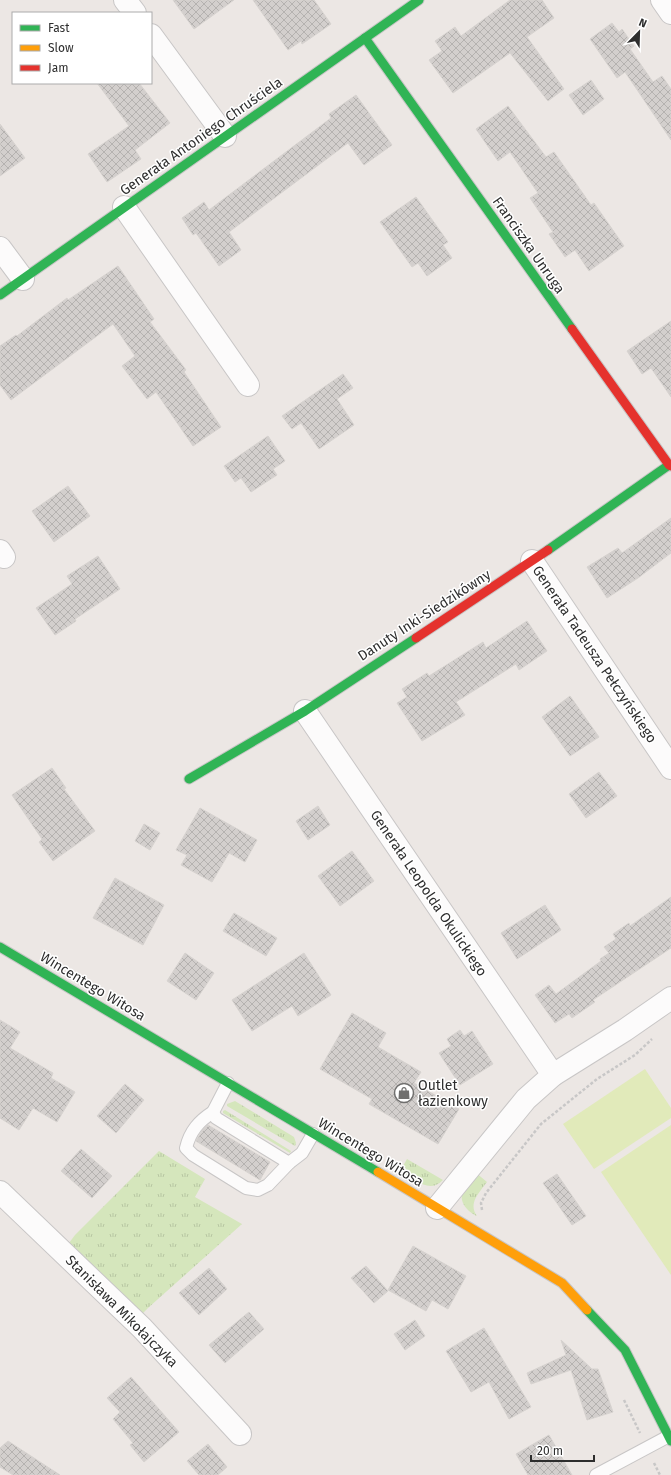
<svg xmlns="http://www.w3.org/2000/svg" width="671" height="1475" font-family="'Fira Sans',sans-serif">
  <defs>
    <pattern id="grass-tufts" width="24" height="20" patternUnits="userSpaceOnUse"><rect width="24" height="20" fill="#d5e6bc"/><path d="M3 7l-1-3M5 7V3M7 7l1-3M15 17l-1-3M17 17v-4M19 17l1-3" fill="none" stroke="#b7c6a2"/></pattern>
    <pattern id="building-cross-hatch" width="8" height="8" patternUnits="userSpaceOnUse"><rect width="8" height="8" fill="#d3cfcd"/><path d="M0 0l8 8M0 8l8-8" fill="none" stroke="#b5b2b0"/></pattern>
  </defs>
  <rect width="100%" height="100%" fill="#ece7e4"/>
  <g fill="url(#grass-tufts)">
    <polygon points="235,1101 294,1137 296,1143 295,1146 227,1106 227,1104"/>
    <polygon points="225,1110 291,1151 290,1153 223,1113 223,1111"/>
    <polygon points="159,1151 205,1179 195,1197 242,1224 148,1308 138,1318 63,1251 75,1235"/>
    <path d="M407 1159 443 1180C430 1194 415 1180 402 1172L403 1166Z"/>
    <path d="M475 1172 487 1182C479 1193 468 1203 477 1216 468 1212 458 1202 463 1191 465 1185 471 1178 475 1172Z"/>
  </g>
  <g fill="#e1eaba">
    <polygon points="645,1069 671,1108 671,1118 594,1169 563,1124"/>
    <polygon points="671,1125 671,1275 601,1172"/>
  </g>
  <g fill="url(#building-cross-hatch)" stroke="#d7d3d0">
    <polygon points="173,0 234,0 194,29"/>
    <polygon points="253,0 314,0 331,24 302,44 301,41 288,50"/>
    <polygon points="510,0 542,0 554,18 527,37 564,89 548,101 510,53 453,93 429,60 442,51 435,41 455,27 461,36"/>
    <polygon points="612,23 619,32 622,29 634,46 630,49 653,82 662,76 671,89 671,140 625,72 617,78 590,39"/>
    <polygon points="591,80 604,99 583,115 569,95"/>
    <polygon points="97,83 139,83 170,123 135,150 141,159 107,182 88,154 129,126"/>
    <polygon points="356,95 392,145 364,165 348,143 229,232 241,250 219,266 196,233 193,235 182,218 204,202 209,210 331,118 329,114"/>
    <polygon points="508,106 546,157 554,152 591,205 594,203 624,246 589,271 575,250 565,257 549,234 553,232 530,198 538,193 510,152 498,161 476,129"/>
    <polygon points="0,124 25,158 0,176"/>
    <polygon points="416,197 448,242 443,245 452,258 427,276 418,263 412,267 380,222"/>
    <polygon points="118,266 154,319 150,322 186,370 184,372 221,427 193,446 156,392 147,399 122,366 135,356 113,324 11,400 0,385 0,346 16,335 17,336 67,298 68,300"/>
    <polygon points="671,321 671,397 651,368 642,374 627,351"/>
    <polygon points="343,374 353,388 337,399 354,425 319,449 301,423 292,429 282,416"/>
    <polygon points="268,436 285,461 273,469 277,475 251,492 241,478 235,482 224,466"/>
    <polygon points="68,486 90,516 54,542 32,511"/>
    <polygon points="671,518 671,553 638,578 607,598 587,567 618,548 622,553"/>
    <polygon points="98,556 120,589 75,619 76,621 55,635 36,608 72,584 67,576"/>
    <polygon points="527,621 547,651 519,670 516,664 456,702 465,715 422,741 397,703 407,697 402,689 427,673 429,676 483,642 486,648"/>
    <polygon points="570,696 599,737 570,756 542,717"/>
    <polygon points="52,768 66,788 64,789 95,831 53,861 39,842 42,839 12,795"/>
    <polygon points="599,772 617,796 586,818 569,794"/>
    <polygon points="318,806 330,825 308,840 296,821"/>
    <polygon points="200,808 257,840 245,862 229,853 212,882 181,865 187,855 176,850"/>
    <polygon points="144,824 160,833 150,850 135,841"/>
    <polygon points="352,851 374,881 340,906 318,876"/>
    <polygon points="115,878 164,905 143,945 93,918"/>
    <polygon points="671,897 671,948 593,1000 595,1002 572,1018 569,1014 555,1023 535,995 549,985 556,994 601,961 600,959 609,953 604,947 616,939 613,934 629,923 630,926"/>
    <polygon points="545,905 561,930 517,959 501,933"/>
    <polygon points="234,913 277,938 266,956 223,931"/>
    <polygon points="185,953 214,973 196,1000 167,981"/>
    <polygon points="304,953 331,995 298,1016 292,1006 252,1031 232,1000"/>
    <polygon points="352,1013 386,1033 378,1047 421,1072 414,1083 459,1109 438,1144 369,1104 372,1099 320,1069"/>
    <polygon points="0,1020 20,1032 10,1048 53,1073 51,1078 75,1092 57,1122 33,1108 19,1130 0,1118"/>
    <polygon points="460,1030 464,1036 472,1031 493,1064 460,1085 439,1053 451,1046 447,1039"/>
    <polygon points="125,1084 144,1100 116,1133 97,1116"/>
    <polygon points="208,1125 270,1162 260,1180 196,1141 202,1131"/>
    <polygon points="81,1149 112,1176 92,1198 61,1171"/>
    <polygon points="557,1174 586,1216 572,1225 543,1183"/>
    <polygon points="413,1246 466,1276 448,1309 432,1300 426,1311 388,1290"/>
    <polygon points="366,1266 388,1291 374,1303 351,1278"/>
    <polygon points="209,1268 227,1289 199,1315 179,1293"/>
    <polygon points="249,1312 264,1329 225,1363 209,1345"/>
    <polygon points="415,1320 425,1336 405,1350 394,1334"/>
    <polygon points="484,1328 531,1407 509,1419 489,1382 471,1392 446,1351"/>
    <polygon points="561,1340 592,1369 598,1369 613,1412 587,1420 571,1370 531,1384 527,1373 566,1355"/>
    <polygon points="131,1377 179,1432 144,1462 130,1445 133,1443 113,1419 120,1412 107,1398"/>
    <polygon points="549,1435 572,1475 528,1475 516,1454"/>
    <polygon points="8,1441 60,1475 13,1475 0,1467 0,1448"/>
    <polygon points="208,1444 227,1467 218,1475 199,1475 187,1461"/>
  </g>
  <g fill="none" stroke-linecap="round" stroke-linejoin="round">
    <g stroke="#c8c6c6" stroke-width="14">
      <g id="lane">
        <polyline points="228,1083 213,1112 216,1118 289,1163 302,1153 313,1134"/>
        <path d="M213 1112C199 1121 190 1131 186 1148L193 1155 246 1188 258 1190 268 1185 289 1163"/>
        <polyline points="596,1475 669,1436"/>
      </g>
    </g>
    <g stroke="#c8c6c6" stroke-width="24">
      <g id="street">
        <polyline points="125,0 135,13"/>
        <polyline points="662,0 671,13"/>
        <polyline points="151,35 225,136"/>
        <polyline points="124,207 248,385"/>
        <polyline points="0,248 23,279"/>
        <polyline points="0,551 4,557"/>
        <polyline points="532,561 671,768"/>
        <polyline points="305,711 553,1075"/>
        <polyline points="0,1192 142,1328 240,1434"/>
        <polyline points="437,1208 526,1099 553,1075 625,1030 671,998"/>
      </g>
    </g>
    <g stroke="#c8c6c6" stroke-width="11">
      <g id="fast">
        <polyline points="365,38 572,329"/>
        <polyline points="0,295 419,0"/>
        <polyline points="548,550 669,465"/>
        <polyline points="189,779 305,711 416,638"/>
        <polyline points="0,947 378,1172"/>
        <polyline points="587,1310 625,1350 671,1441"/>
      </g>
    </g>
    <g stroke="#c8c6c6" stroke-width="11">
      <polyline id="slow" points="378,1172 562,1283 587,1310"/>
    </g>
    <g stroke="#c8c6c6" stroke-width="11">
      <g id="jam">
        <polyline points="572,329 669,465 671,466"/>
        <polyline points="416,638 548,550"/>
      </g>
    </g>
    <g stroke="#c8c7c7" stroke-width="2.5" stroke-dasharray="3 2" stroke-linecap="butt">
      <polyline points="482,1210 481,1203 486,1193 541,1124 597,1079 635,1055 652,1039"/>
      <polyline points="624,1400 640,1433"/>
      <polyline points="654,1463 660,1475"/>
    </g>
    <use href="#lane" stroke="#fcfbfb" stroke-width="12"/>
    <use href="#street" stroke="#fcfbfb" stroke-width="22"/>
    <use href="#fast" stroke="#30b455" stroke-width="9"/>
    <use href="#slow" stroke="#ff9f0a" stroke-width="9"/>
    <use href="#jam" stroke="#e5322d" stroke-width="9"/>
  </g>
  <defs>
    <g id="shop-ring" transform="scale(1)"><circle r="9.5" fill="#fff" stroke="#706f6e" stroke-width="1.5"/><path d="M-5-2.5h2.3a2.7 3.5 0 0 1 5.4 0H5L5.5 6h-11ZM-1.5-2.5h3a1.5 2.3 0 0 0-3 0Z" fill="#706f6e"/></g>
  </defs>
  <g fill-rule="evenodd">
    <use href="#shop-ring" x="404" y="1093"/>
  </g>
  <g text-anchor="middle" stroke-width="3" stroke-linejoin="round" paint-order="stroke">
    <g font-size="14" fill="#2e2e2e" stroke="#fff">
      <text transform="translate(201 136) rotate(-35)" y="5">Generała Antoniego Chruściela</text>
      <text transform="translate(529 245) rotate(55)" y="5">Franciszka Unruga</text>
      <text transform="translate(424 615) rotate(-33)" y="5">Danuty Inki-Siedzikówny</text>
      <text transform="translate(595 654) rotate(56)" y="5">Generała Tadeusza Pełczyńskiego</text>
      <text transform="translate(429 893) rotate(56)" y="5">Generała Leopolda Okulickiego</text>
      <text transform="translate(93 986) rotate(31)" y="5">Wincentego Witosa</text>
      <text transform="translate(371 1152) rotate(31)" y="5">Wincentego Witosa</text>
      <text transform="translate(122 1311) rotate(45)" y="5">Stanisława Mikołajczyka</text>
    </g>
    <g font-size="14" fill="#2e2e2e" stroke="#fff" text-anchor="start">
      <text x="418" y="1090">Outlet<tspan x="418" dy="16">łazienkowy</tspan></text>
    </g>
  </g>
  <rect x="12" y="12" width="140" height="72" fill="#ffffff" stroke="#ababab"/>
  <rect x="20" y="25" width="20" height="6" fill="#30b455" stroke="#ababab"/>
  <text x="48" y="32" font-size="12" fill="#2e2e2e">Fast</text>
  <rect x="20" y="45" width="20" height="6" fill="#ff9f0a" stroke="#ababab"/>
  <text x="48" y="52" font-size="12" fill="#2e2e2e">Slow</text>
  <rect x="20" y="65" width="20" height="6" fill="#e5322d" stroke="#ababab"/>
  <text x="48" y="72" font-size="12" fill="#2e2e2e">Jam</text>
  <g transform="translate(639 32) rotate(23)" stroke="#ffffff" stroke-width="3" paint-order="stroke">
  <path d="M0-3L7 15L0 10L-7 15Z" fill="#2e2e2e"/>
  <text y="-6" font-size="11" font-weight="bold" text-anchor="middle" fill="#2e2e2e">N</text>
  </g>
  <path d="M531 1455v6h63v-6" fill="none" stroke="#2e2e2e" stroke-width="2"/>
  <text x="537" y="1455" font-size="12" fill="#2e2e2e" stroke="#ffffff" stroke-width="3" paint-order="stroke">20 m</text>
</svg>
